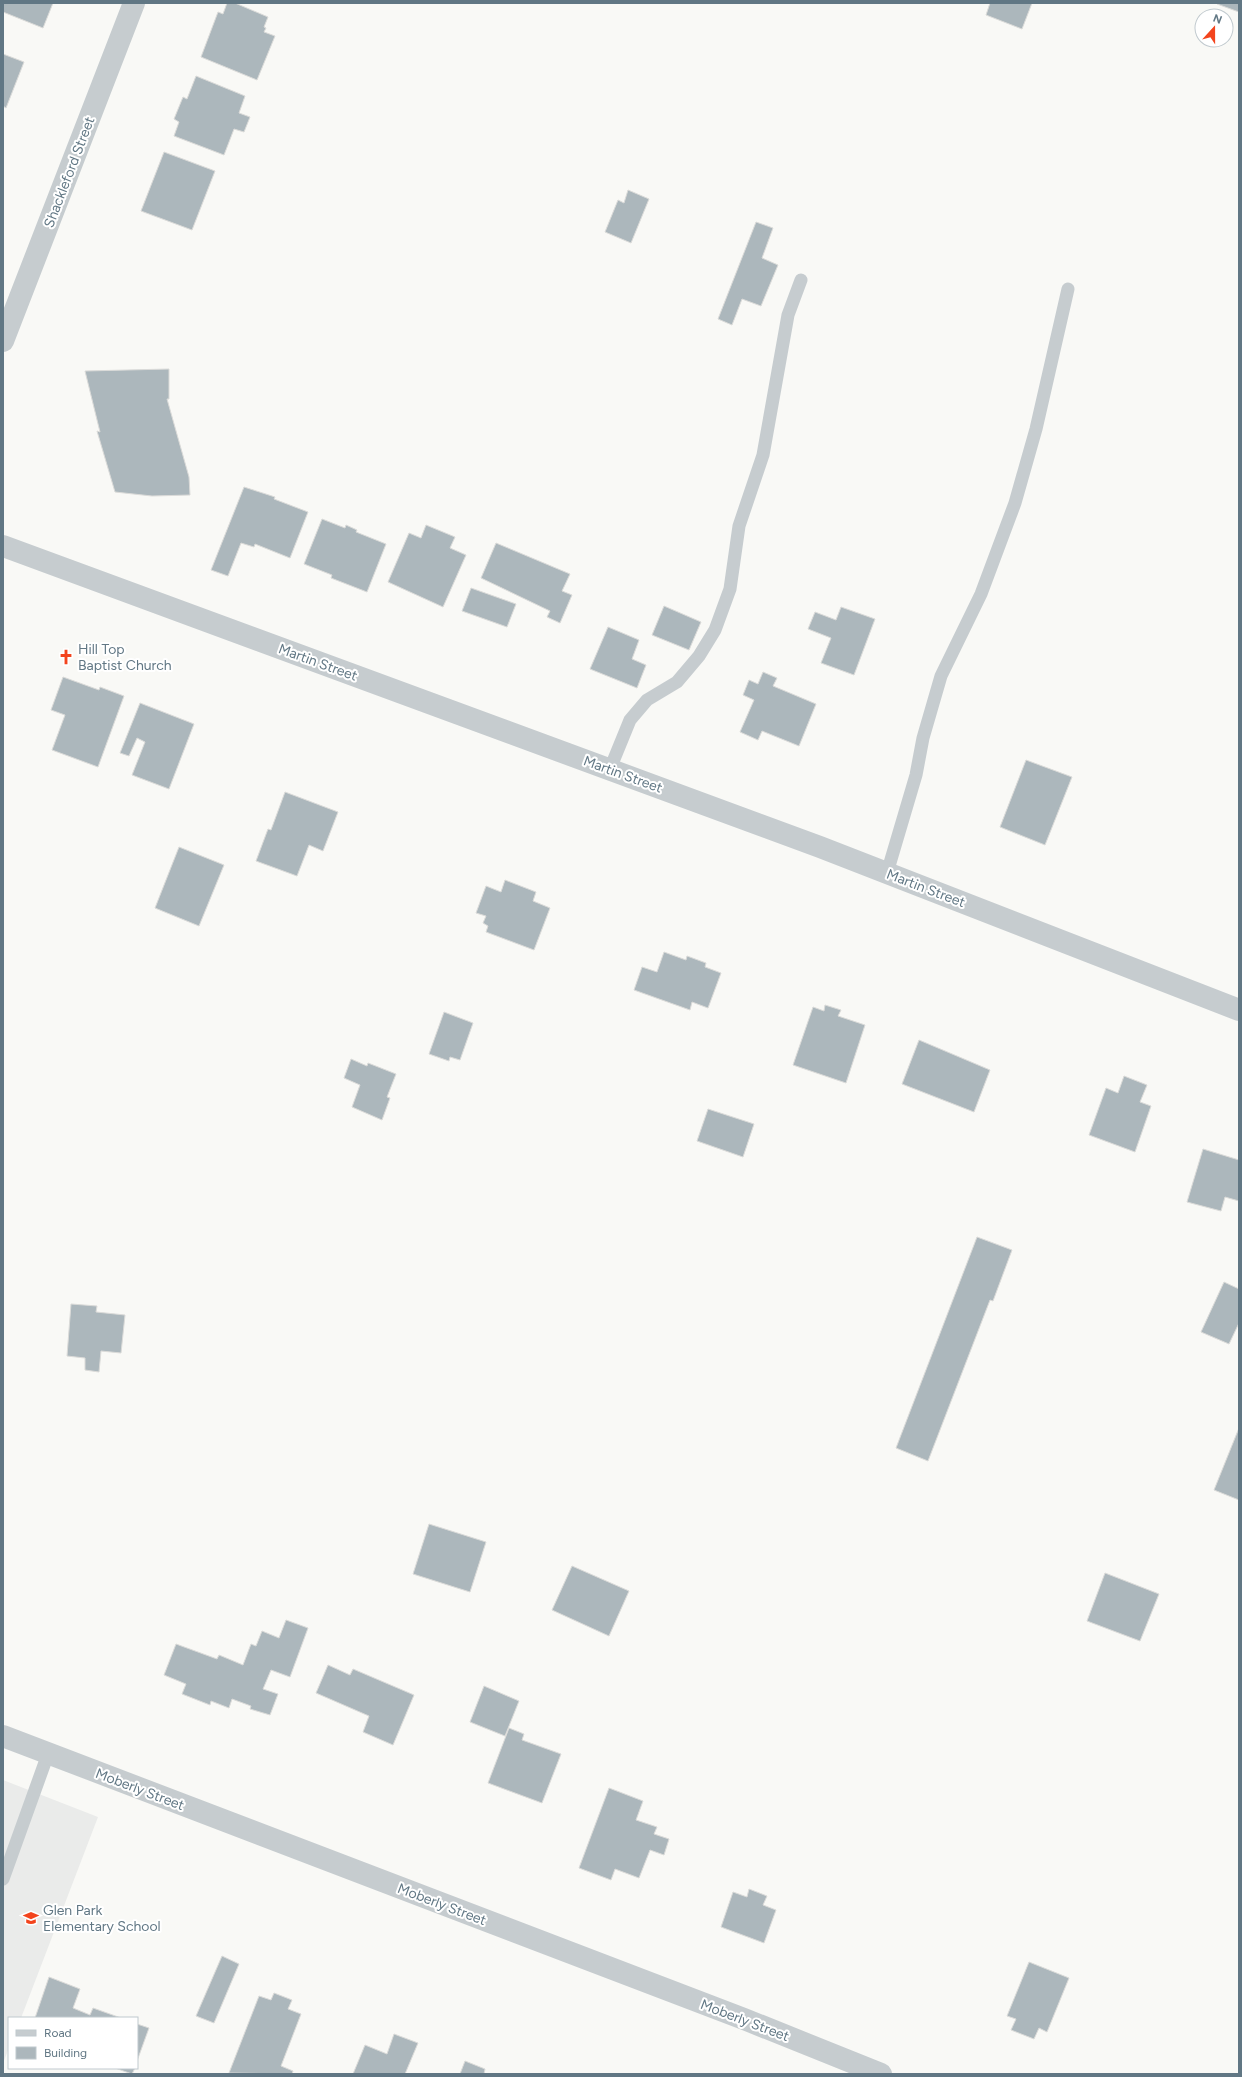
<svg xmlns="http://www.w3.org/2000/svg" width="1242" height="2077" font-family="Figtree,sans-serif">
  <rect width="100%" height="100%" fill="#f9f9f6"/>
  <polygon fill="#eaebea" points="3,1780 98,1817 21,2018 9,2018 9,2048 3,2063"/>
  <g fill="#acb7bc" stroke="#dbdbd9">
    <polygon points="3,3 53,3 43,28 3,12"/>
    <polygon points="227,3 235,3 268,17 264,27 266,28 264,32 275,36 257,80 201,57 218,12 223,14"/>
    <polygon points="990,3 1032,3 1022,29 986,15"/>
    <polygon points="1217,3 1239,3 1239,12 1217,4"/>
    <polygon points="3,54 24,62 6,108 3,106"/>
    <polygon points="196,76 245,96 239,113 250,117 244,132 234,129 224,155 174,136 179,122 174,119 183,97 187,99"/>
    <polygon points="164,152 215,171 192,230 141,211"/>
    <polygon points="628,190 649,199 631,243 605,232 618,200 624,203"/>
    <polygon points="756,222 773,228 762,258 778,265 761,306 742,299 732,325 718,319"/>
    <polygon points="169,369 169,399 167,399 189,477 190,495 152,496 115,492 97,431 100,432 85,371"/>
    <polygon points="244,487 275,497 274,499 308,512 290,558 255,544 254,547 241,543 228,576 211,570"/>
    <polygon points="322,519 345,528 346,525 357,530 356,532 386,544 367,592 331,578 332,575 304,564"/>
    <polygon points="426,525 455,537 450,548 466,555 443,607 388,582 409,533 421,538"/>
    <polygon points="496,543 570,574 562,591 572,595 560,623 547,617 550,611 481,578"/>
    <polygon points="471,588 516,604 507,627 462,611"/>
    <polygon points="664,606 701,622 689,650 652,635"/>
    <polygon points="841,607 875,619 854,675 821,663 831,638 808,629 815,612 836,620"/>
    <polygon points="608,627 639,640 632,659 646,665 637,688 590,669"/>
    <polygon points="763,672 777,678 773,686 816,704 799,746 762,731 758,740 740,732 754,700 743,695 749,680 758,684"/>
    <polygon points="63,677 99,690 100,687 124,696 98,767 52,750 65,715 51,710"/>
    <polygon points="140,703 194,724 169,789 132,775 145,742 137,738 129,756 120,753"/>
    <polygon points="1026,760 1072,777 1045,845 1000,827"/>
    <polygon points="285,792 338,812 323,851 309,845 297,876 256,861 268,829 271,830"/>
    <polygon points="179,847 224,865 199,926 155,908"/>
    <polygon points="505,880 536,892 533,901 550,908 534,950 486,932 488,926 483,923 486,916 476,913 486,886 501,892"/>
    <polygon points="664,952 686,960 687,956 706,963 705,967 721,973 708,1008 692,1002 690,1010 634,990 642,967 657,972"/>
    <polygon points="825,1005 841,1010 838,1016 865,1025 846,1083 793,1065 813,1007 824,1011"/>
    <polygon points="444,1012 473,1023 460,1060 450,1057 449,1061 429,1054"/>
    <polygon points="919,1040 990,1070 974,1112 902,1084"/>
    <polygon points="351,1059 367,1066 368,1063 396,1074 387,1097 390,1098 382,1120 352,1107 360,1085 344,1078"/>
    <polygon points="1124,1076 1147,1085 1140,1102 1151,1106 1135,1152 1089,1135 1106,1088 1118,1093"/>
    <polygon points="708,1109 754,1124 743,1157 697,1141"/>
    <polygon points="1203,1149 1239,1160 1239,1201 1225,1197 1221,1211 1187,1202"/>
    <polygon points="977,1237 1012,1250 993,1301 990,1300 928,1461 896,1448"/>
    <polygon points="1224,1282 1239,1289 1239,1323 1229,1344 1201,1332"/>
    <polygon points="71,1304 97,1306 96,1312 125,1315 121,1353 101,1351 99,1372 85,1370 85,1358 67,1356"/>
    <polygon points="1239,1428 1239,1500 1214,1490"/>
    <polygon points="429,1524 486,1542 470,1592 413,1574"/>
    <polygon points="572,1566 629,1591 609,1636 552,1610"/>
    <polygon points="1105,1573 1159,1594 1140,1641 1087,1621"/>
    <polygon points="286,1620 308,1628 290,1677 271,1670 263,1689 278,1694 270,1715 250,1709 251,1706 232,1699 229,1708 211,1701 210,1705 182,1694 186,1684 164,1675 176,1644 217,1659 219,1655 243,1665 251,1644 256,1646 262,1631 279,1638"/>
    <polygon points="328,1665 350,1675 353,1669 414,1695 393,1745 363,1732 369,1716 316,1693"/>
    <polygon points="484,1686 519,1701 505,1736 470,1722"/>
    <polygon points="509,1728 524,1734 522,1740 561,1754 542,1803 488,1783"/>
    <polygon points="609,1788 643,1801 636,1820 657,1827 654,1834 669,1839 664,1855 650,1850 639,1878 615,1869 611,1880 579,1868"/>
    <polygon points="749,1889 767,1896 763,1905 776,1910 764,1943 721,1927 733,1892 747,1897"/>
    <polygon points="222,1956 239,1964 214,2023 196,2016"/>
    <polygon points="1029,1962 1069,1978 1047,2032 1039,2028 1034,2039 1011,2030 1016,2019 1007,2016"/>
    <polygon points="49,1977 80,1989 73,2008 90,2015 93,2008 121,2018 35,2018"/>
    <polygon points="274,1993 292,2000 288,2009 301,2014 281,2066 293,2071 292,2074 229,2073 259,1996 271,2000"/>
    <polygon points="137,2024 149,2028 137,2061"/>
    <polygon points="394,2034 418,2043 405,2074 353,2074 365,2045 387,2054"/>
    <polygon points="465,2061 485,2069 484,2074 460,2074"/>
    <polygon points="115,2068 135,2068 132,2074"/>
  </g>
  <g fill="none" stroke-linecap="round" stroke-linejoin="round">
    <g stroke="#c6cccf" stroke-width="13">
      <polyline points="610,769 630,720 647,700 677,682 699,656 715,630 730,589 739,526 763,455 788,315 801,280"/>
      <polyline points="887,873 916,775 923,738 941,676 981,594 1015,503 1036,429 1068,289"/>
      <polyline points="3,1879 48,1754"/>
    </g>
    <polyline stroke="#c6cccf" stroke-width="22" points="3,1736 744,2019 881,2074"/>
    <g stroke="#c6cccf" stroke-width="22">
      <polyline points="3,341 134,3"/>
      <polyline points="3,546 820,847 1239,1010"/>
    </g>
  </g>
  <defs>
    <g id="church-bare" transform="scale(1.2)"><path d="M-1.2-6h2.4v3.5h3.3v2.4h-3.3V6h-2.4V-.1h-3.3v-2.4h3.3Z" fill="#f3441d" stroke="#fff" stroke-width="2.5" paint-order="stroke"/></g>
    <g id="school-bare" transform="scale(1.2)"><path d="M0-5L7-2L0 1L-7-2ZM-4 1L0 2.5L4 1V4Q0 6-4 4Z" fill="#f3441d" stroke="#fff" stroke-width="2.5" paint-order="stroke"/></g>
  </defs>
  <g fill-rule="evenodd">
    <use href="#church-bare" x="66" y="657"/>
    <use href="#school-bare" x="31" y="1918"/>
  </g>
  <g text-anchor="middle" stroke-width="4" stroke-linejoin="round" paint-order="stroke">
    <g font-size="14" fill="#617784" stroke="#fff">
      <text transform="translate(69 172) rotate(-69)" y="5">Shackleford Street</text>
      <text transform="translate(318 662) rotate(20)" y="5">Martin Street</text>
      <text transform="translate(623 774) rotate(20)" y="5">Martin Street</text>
      <text transform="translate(926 888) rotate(21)" y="5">Martin Street</text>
      <text transform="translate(140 1789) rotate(21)" y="5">Moberly Street</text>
      <text transform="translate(442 1904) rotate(21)" y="5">Moberly Street</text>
      <text transform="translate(745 2020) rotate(21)" y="5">Moberly Street</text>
    </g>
    <g font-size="14" fill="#617784" stroke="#fff" text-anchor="start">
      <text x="78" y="654">Hill Top<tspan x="78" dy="16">Baptist Church</tspan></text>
      <text x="43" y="1915">Glen Park<tspan x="43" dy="16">Elementary School</tspan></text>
    </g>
  </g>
  <rect width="1242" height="2077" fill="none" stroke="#617784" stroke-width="8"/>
  <rect x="8" y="2017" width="130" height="52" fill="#ffffff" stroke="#c0c9ce"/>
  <rect x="16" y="2030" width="20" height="6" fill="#c6cccf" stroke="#c0c9ce"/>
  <text x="44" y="2037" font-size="12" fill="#617784">Road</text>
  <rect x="16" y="2047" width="20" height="12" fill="#acb7bc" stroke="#c0c9ce"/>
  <text x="44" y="2057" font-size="12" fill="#617784">Building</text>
  <g transform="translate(1214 28) rotate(21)"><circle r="19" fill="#ffffff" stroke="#c0c9ce"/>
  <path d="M0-3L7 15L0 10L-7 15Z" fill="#f3441d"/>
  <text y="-6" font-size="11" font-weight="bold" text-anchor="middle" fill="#617784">N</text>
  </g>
</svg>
